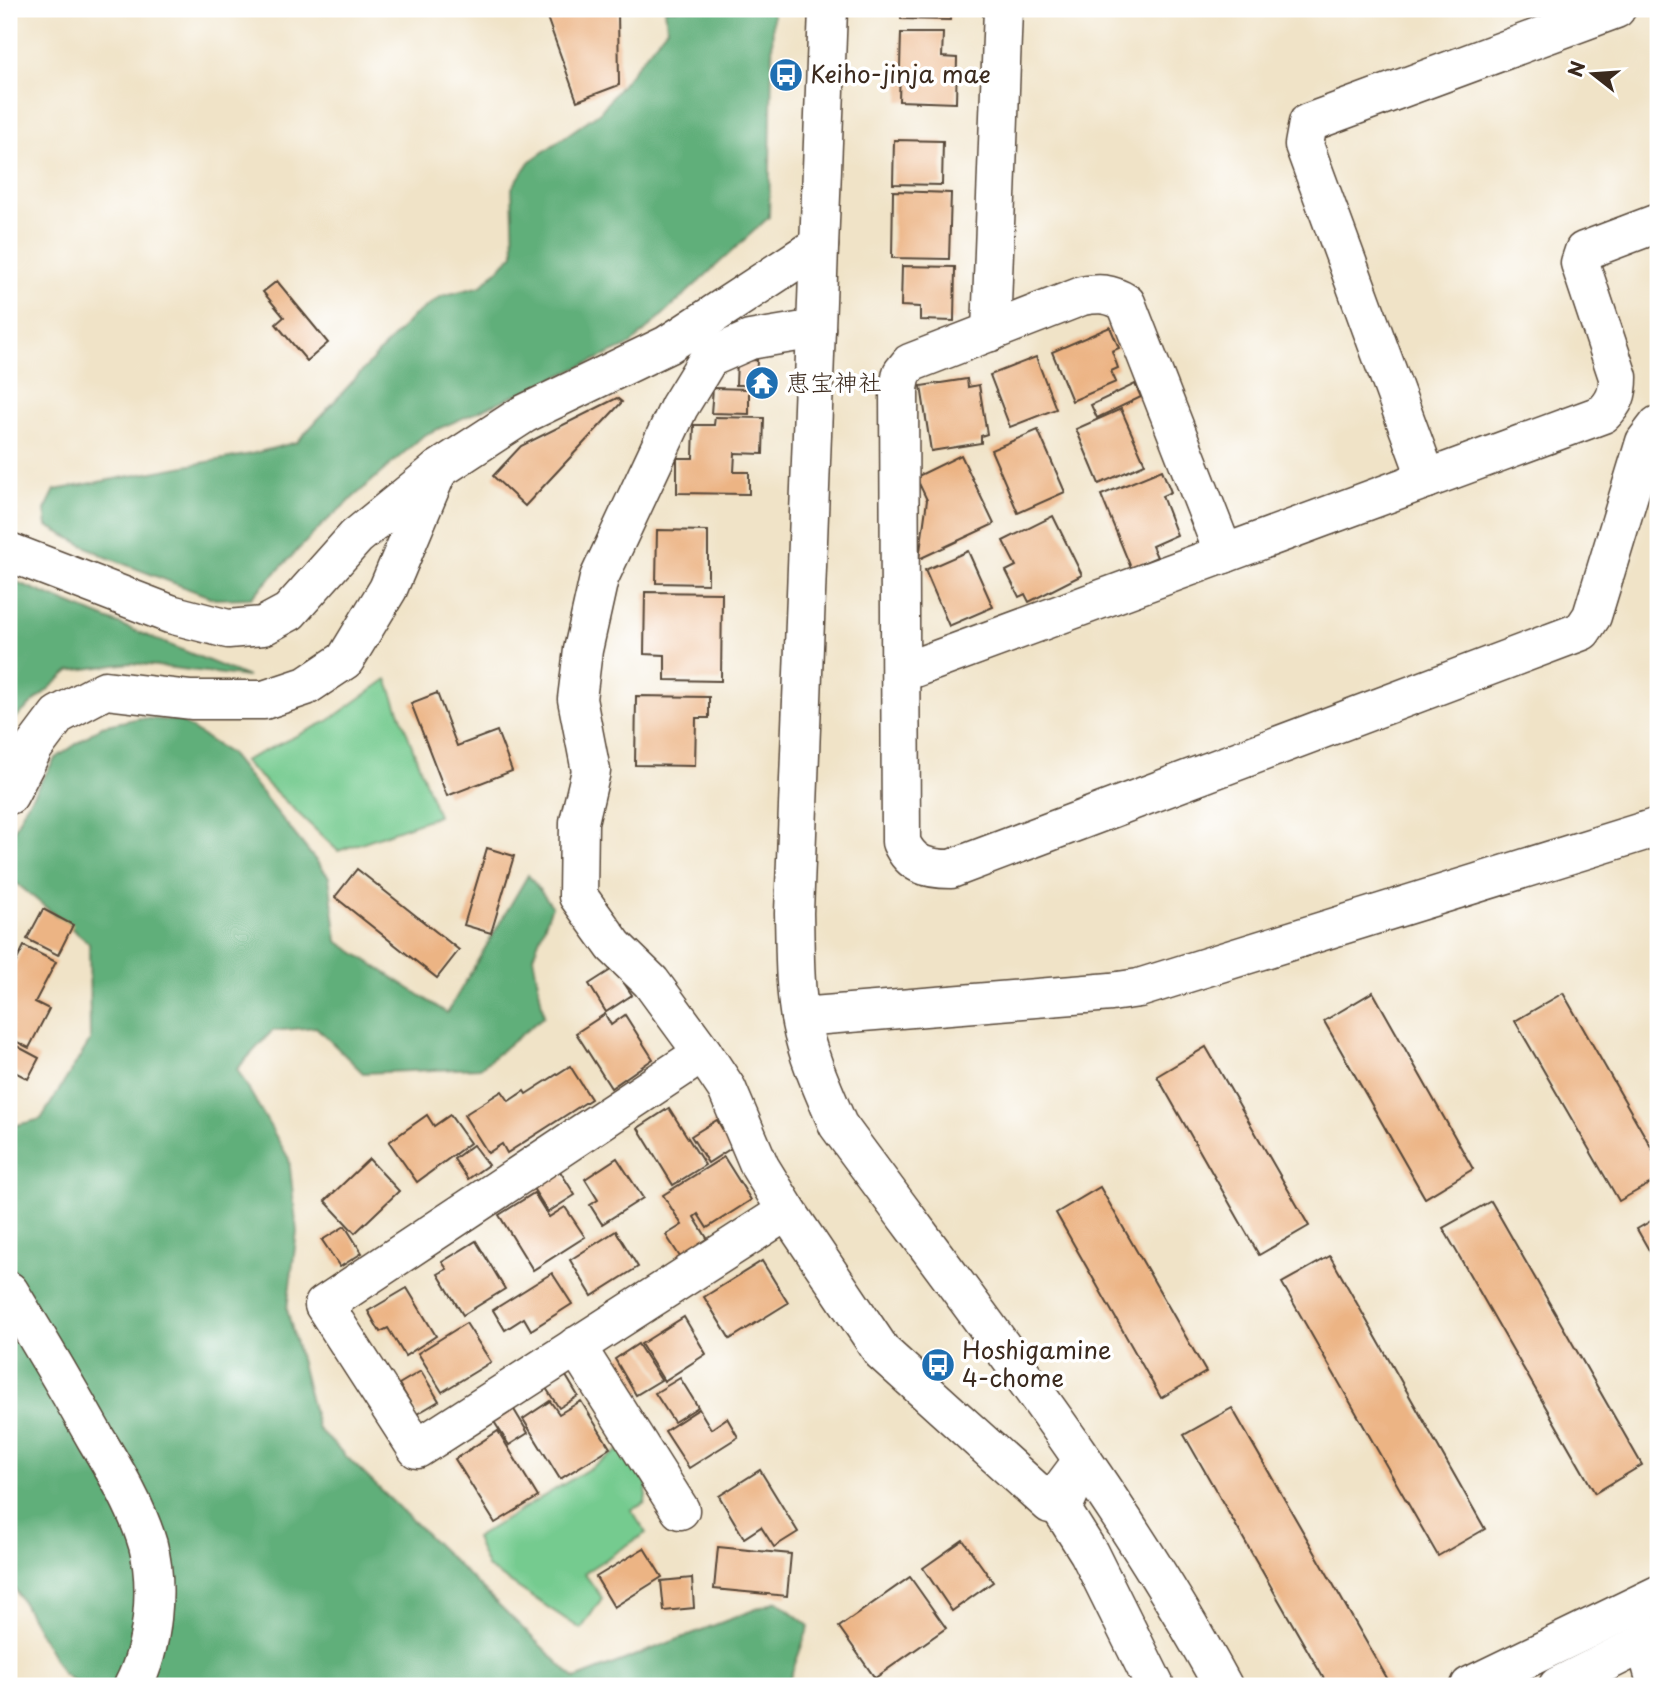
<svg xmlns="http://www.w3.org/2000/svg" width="1667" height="1695" font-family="'Playpen Sans','Klee One',sans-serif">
  <rect width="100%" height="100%" fill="#fff"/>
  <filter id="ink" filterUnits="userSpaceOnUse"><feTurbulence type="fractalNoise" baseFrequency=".0143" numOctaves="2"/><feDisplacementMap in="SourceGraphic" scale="14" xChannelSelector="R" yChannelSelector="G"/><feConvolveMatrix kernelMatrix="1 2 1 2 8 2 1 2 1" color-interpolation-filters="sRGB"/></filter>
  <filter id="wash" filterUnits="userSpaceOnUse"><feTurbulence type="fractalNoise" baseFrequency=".00686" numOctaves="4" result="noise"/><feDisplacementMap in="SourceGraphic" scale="28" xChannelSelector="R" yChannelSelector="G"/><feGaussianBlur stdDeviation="1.57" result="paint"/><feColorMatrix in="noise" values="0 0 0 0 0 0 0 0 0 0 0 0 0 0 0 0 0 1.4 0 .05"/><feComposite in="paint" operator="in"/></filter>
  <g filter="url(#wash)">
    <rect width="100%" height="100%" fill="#f0e3c7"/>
    <g fill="#75cb8f" stroke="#587a56" stroke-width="2">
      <polygon points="387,679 438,816 338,851 243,761 328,721"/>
      <polygon points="628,1445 648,1477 645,1503 631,1510 646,1533 584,1573 602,1598 581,1629 487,1567 475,1538"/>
    </g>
    <g fill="#60af7a" stroke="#4e6c4c" stroke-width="2">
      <polygon points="665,9 773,9 769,217 630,345 424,435 323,524 251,598 215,599 106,557 47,526 45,510 55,490 251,454 297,442 413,316 442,296 481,286 514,254 512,188 529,162 600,112 667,28"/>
      <polygon points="9,579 248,677 131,663 69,671 11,722 9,728"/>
      <polygon points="140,718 180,721 230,754 329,877 337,941 447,1013 528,875 552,906 533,956 544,1016 480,1068 363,1073 316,1027 272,1031 237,1069 289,1159 297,1232 287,1309 318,1429 575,1679 777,1601 809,1626 787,1686 81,1686 62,1673 9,1578 9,1127 41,1119 90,1041 89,943 9,877 9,841 24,809 55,759 102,726"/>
    </g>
    <g id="blocks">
      <g fill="#ecb484">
        <polygon points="544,9 618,9 619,85 577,101"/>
        <polygon points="901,9 951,9 950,20 901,19"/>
        <polygon points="901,33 943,33 942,57 957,58 956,103 899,101"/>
        <polygon points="894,140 943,141 942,185 893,184"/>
        <polygon points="893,191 951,193 949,259 892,258"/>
        <polygon points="902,266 955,267 954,321 920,320 920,307 901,306"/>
        <polygon points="277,281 328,343 307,361 276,324 284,317 263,292"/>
        <polygon points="1110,327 1119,348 1112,351 1118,368 1111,371 1116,382 1072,401 1052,352"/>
        <polygon points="1036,357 1056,409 1010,427 990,375"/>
        <polygon points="757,360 756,385 736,385 737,361"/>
        <polygon points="967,379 968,387 979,385 987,434 981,436 981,443 931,451 921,386"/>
        <polygon points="1135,384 1141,397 1097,418 1091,405"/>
        <polygon points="713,388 749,389 749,414 711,413"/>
        <polygon points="617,398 622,402 525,506 493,476 521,446"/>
        <polygon points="1121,409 1145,464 1099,484 1076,429"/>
        <polygon points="715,417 764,418 763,454 735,453 734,472 749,472 749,494 677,493 677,458 693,458 694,425 714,425"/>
        <polygon points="1038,430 1065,492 1018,513 991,450"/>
        <polygon points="961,455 994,524 919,559 927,500 916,477"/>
        <polygon points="1162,470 1171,492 1162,496 1177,535 1152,546 1157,557 1131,568 1101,495"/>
        <polygon points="1053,516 1082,575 1029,602 1025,594 1019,597 1006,571 1016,566 1003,541"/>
        <polygon points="657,530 708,531 708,584 656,583"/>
        <polygon points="968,551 993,607 949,626 925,570"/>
        <polygon points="645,592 722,593 721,681 665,680 665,655 644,654"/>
        <polygon points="437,693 457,746 497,731 512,771 447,796 411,703"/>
        <polygon points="636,696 709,697 709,718 696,718 695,766 635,765"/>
        <polygon points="487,848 514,856 491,933 464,925"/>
        <polygon points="357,869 459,950 437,978 335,897"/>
        <polygon points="43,909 73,925 58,955 27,939"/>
        <polygon points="24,946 56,962 35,1002 49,1009 29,1048 9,1038 9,976"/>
        <polygon points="614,968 632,995 606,1012 589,984"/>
        <polygon points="1373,992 1473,1169 1425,1198 1324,1021"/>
        <polygon points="1563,993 1658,1159 1658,1179 1619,1201 1515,1021"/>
        <polygon points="605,1014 611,1025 625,1015 653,1059 611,1088 576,1033"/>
        <polygon points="9,1042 39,1058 28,1079 9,1069"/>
        <polygon points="1206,1047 1309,1226 1259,1255 1157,1076"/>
        <polygon points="570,1066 591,1099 507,1153 502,1144 488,1153 464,1115 502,1091 509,1101 524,1091 526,1094"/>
        <polygon points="669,1108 705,1165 673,1185 638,1128"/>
        <polygon points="427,1115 434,1126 450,1115 470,1143 417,1182 389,1142"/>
        <polygon points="717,1120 733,1147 708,1163 691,1136"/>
        <polygon points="473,1145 488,1165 468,1179 454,1159"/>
        <polygon points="724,1157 751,1200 707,1228 698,1214 694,1217 710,1243 682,1260 666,1235 682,1225 663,1195"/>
        <polygon points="617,1158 643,1198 602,1224 590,1205 598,1200 585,1179"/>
        <polygon points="369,1159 399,1191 355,1233 325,1201"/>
        <polygon points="558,1168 575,1195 548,1212 531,1185"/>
        <polygon points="1100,1187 1206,1372 1161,1398 1056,1213"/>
        <polygon points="534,1193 549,1217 565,1207 585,1237 533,1270 499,1215"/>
        <polygon points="1491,1201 1642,1465 1595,1493 1443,1228"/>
        <polygon points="1658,1217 1658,1266 1637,1229"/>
        <polygon points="345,1226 362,1253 340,1267 322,1240"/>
        <polygon points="616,1231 638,1267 592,1296 570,1260"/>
        <polygon points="476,1241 505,1289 463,1315 438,1274 447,1269 442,1262"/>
        <polygon points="1330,1256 1485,1529 1438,1556 1282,1283"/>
        <polygon points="762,1261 788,1303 730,1339 704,1297"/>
        <polygon points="552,1273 572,1304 531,1330 524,1318 505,1330 493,1310"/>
        <polygon points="407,1288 436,1336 405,1356 388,1328 380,1332 368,1311"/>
        <polygon points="684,1317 706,1354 664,1381 641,1344"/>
        <polygon points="466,1323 491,1362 442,1392 418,1353"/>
        <polygon points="638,1344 661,1380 636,1395 615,1359"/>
        <polygon points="421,1371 439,1401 417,1414 399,1384"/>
        <polygon points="566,1376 578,1396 559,1408 546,1388"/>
        <polygon points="680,1378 698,1407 674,1422 655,1393"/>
        <polygon points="550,1401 559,1414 581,1401 610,1448 560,1479 523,1419"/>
        <polygon points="513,1408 528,1433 509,1445 493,1420"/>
        <polygon points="1232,1408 1391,1685 1388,1686 1328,1686 1184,1435"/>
        <polygon points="699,1409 711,1429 727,1418 738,1437 689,1468 665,1431"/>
        <polygon points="498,1431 538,1497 495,1523 455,1459"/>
        <polygon points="760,1470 798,1532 774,1547 761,1527 744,1538 719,1496"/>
        <polygon points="963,1540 993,1582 952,1611 923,1568"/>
        <polygon points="718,1547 791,1554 787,1596 714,1589"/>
        <polygon points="644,1548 662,1577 614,1607 596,1577"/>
        <polygon points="910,1577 946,1628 875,1678 839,1627"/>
        <polygon points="692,1578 694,1608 664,1611 661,1581"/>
      </g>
    </g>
  </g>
  <g filter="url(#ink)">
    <use href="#blocks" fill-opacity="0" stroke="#564637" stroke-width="2"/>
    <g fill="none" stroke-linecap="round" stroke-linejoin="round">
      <g stroke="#564637" stroke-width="41">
        <g id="minor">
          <polyline points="816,329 750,340 709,358 679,407 599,578 583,650 577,699 591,771 579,822 578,896 614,946 651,982 703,1053 727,1089 760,1167 787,1211 882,1352 1050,1504 1083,1460"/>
          <polyline points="991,332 1003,9"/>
          <polyline points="1427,479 1304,145 1308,123 1616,9"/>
          <path d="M1224 554 1126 303C1110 293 1100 293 1082 296L910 363 902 373 899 388 901 842C911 865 927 869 951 869L1582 631 1592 616 1645 442 1658 425"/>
          <path d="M901 673 1603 414C1615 402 1618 394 1618 377L1580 263 1584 251 1658 223"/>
          <polyline points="9,795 34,747 58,715 105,690 191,700 264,700 306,686 345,660 388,589 438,470"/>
          <polyline points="800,1017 1111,992 1139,988 1658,827"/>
          <polyline points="703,1053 324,1305 417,1449 787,1211"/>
          <path d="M9 1291C39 1340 68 1389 96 1439 116 1472 137 1507 148 1545 159 1587 153 1648 133 1686"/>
          <polyline points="576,1346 680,1510"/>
          <polyline points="1077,1475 1062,1510 1089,1553 1155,1686"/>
          <polyline points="1645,1643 1657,1686"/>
          <polyline points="1470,1686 1658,1595"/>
          <polyline points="1558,1686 1658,1636"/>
        </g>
      </g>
      <g stroke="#564637" stroke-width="41">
        <g id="tertiary">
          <path d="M828 9 794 913C795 950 794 987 801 1023 808 1058 824 1092 838 1125 972 1308 1115 1487 1223 1686"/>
          <polyline points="9,552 170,614 228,629 263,626 289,612 356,537 438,470 524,414 667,345 819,245"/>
        </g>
      </g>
      <use href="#minor" stroke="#fff" stroke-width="38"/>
      <use href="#tertiary" stroke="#fff" stroke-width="38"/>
    </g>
  </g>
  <defs>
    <g id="bus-disc" transform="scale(1.75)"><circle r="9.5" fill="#1f6fb2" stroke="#fff"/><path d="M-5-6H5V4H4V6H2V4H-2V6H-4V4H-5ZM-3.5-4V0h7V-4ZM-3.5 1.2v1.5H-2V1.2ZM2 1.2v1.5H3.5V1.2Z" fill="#fff"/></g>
    <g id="temple-disc" transform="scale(1.75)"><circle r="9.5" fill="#1f6fb2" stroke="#fff"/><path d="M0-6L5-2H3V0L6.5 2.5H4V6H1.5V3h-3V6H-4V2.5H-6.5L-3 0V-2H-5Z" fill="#fff"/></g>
  </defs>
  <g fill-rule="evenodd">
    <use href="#bus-disc" x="786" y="75"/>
    <use href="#temple-disc" x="762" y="383"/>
    <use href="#bus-disc" x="938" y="1365"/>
  </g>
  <g text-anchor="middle" stroke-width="7" stroke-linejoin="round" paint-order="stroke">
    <g font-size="24" fill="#3b2a1e" stroke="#fff" text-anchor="start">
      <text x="810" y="83">Keiho-jinja mae</text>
      <text x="786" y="391">恵宝神社</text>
      <text x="962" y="1359">Hoshigamine<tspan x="962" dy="28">4-chome</tspan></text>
    </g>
  </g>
  <rect width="1667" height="1695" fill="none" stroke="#fff" stroke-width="35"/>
  <g transform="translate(1593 74) rotate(287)" stroke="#ffffff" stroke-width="5" paint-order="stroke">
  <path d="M0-5L12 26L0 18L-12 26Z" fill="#3b2a1e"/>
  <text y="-10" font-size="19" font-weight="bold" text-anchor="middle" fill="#3b2a1e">N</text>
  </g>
</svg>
